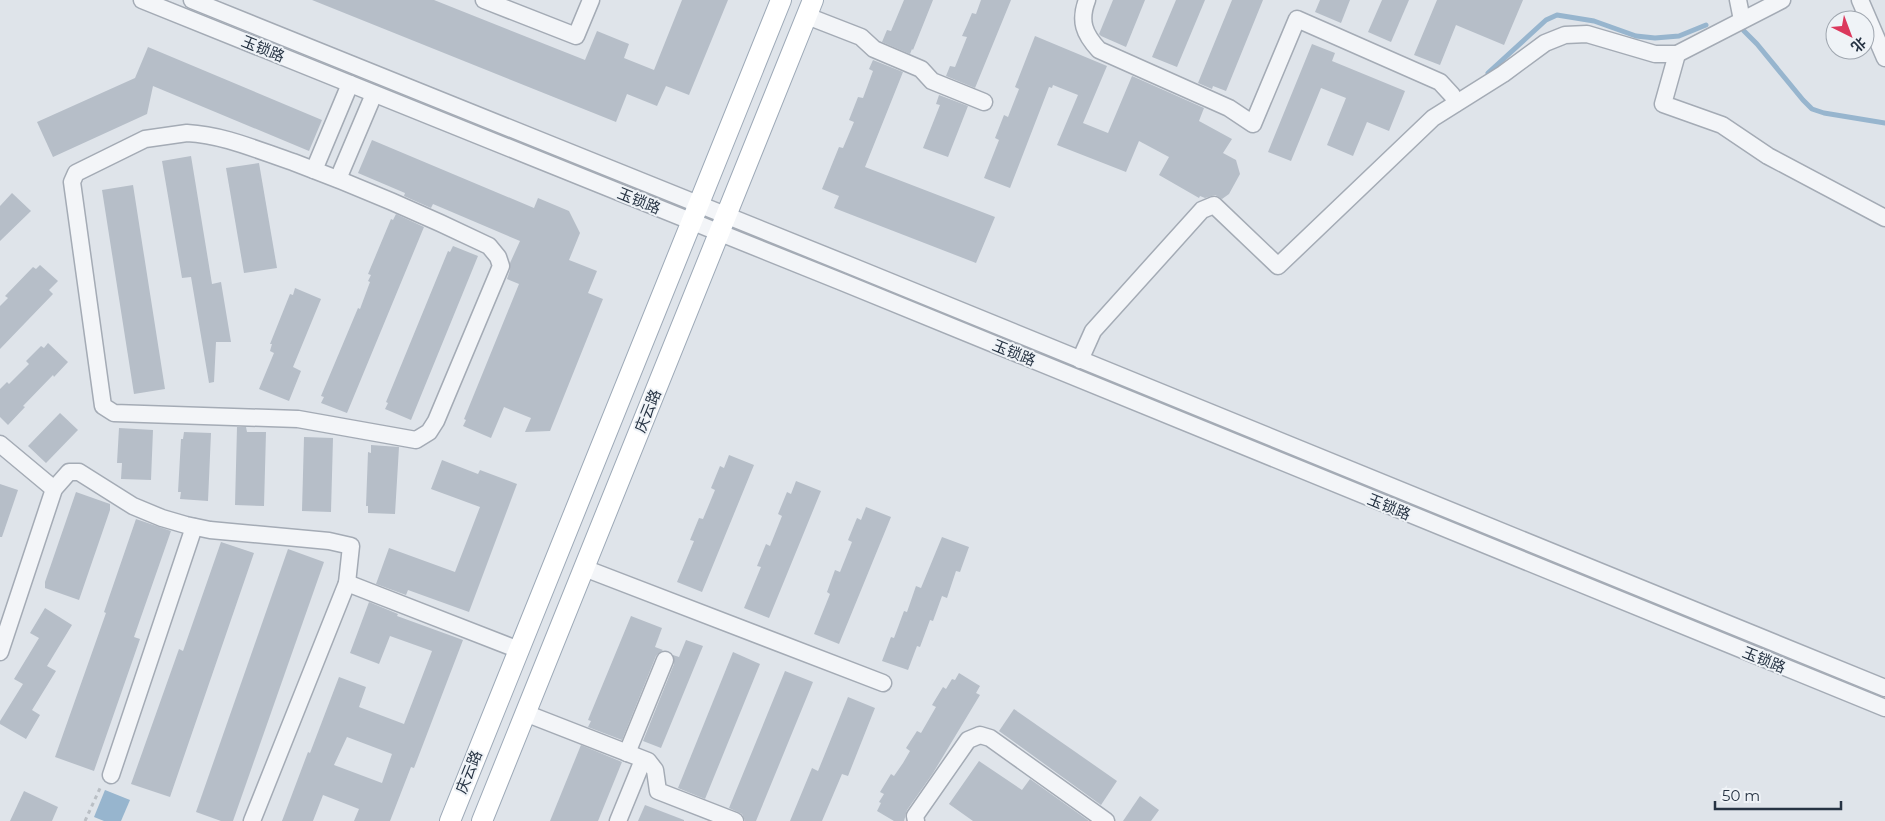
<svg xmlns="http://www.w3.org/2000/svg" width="1885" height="821" font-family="Montserrat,'Noto Sans SC',sans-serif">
  <rect width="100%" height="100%" fill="#dfe4ea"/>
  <polygon fill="#97b5ce" points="105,790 130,800 121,821 104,821 94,817"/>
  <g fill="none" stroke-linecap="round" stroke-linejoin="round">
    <g stroke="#97b5ce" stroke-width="5">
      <polyline points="1744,31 1757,44 1803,100 1812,109 1824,113 1885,123"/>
      <polyline points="1488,73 1546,20 1557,15 1594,21 1636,36 1655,38 1679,36 1706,25"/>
    </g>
  </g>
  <g fill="#b6bec8" fill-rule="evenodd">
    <polygon points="312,0 434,0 585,60 597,31 629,44 624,58 654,70 682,0 728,0 689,95 666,86 657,106 627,94 616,122"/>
    <polygon points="904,0 933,0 913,50 912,49 910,54 882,42 887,30 891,31"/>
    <polygon points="981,0 1011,0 975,88 946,76 950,66 955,67 967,37 962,36 967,25 972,13 976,14"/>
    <polygon points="1113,0 1145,0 1126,47 1101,36 1099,34"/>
    <polygon points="1176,0 1205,0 1177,67 1152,57"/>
    <polygon points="1232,0 1263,0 1226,91 1213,86 1212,89 1198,83"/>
    <polygon points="1320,0 1350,0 1341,23 1315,12"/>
    <polygon points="1382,0 1409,0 1391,42 1368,32"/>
    <polygon points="1437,0 1523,0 1504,45 1456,25 1440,65 1414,55"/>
    <polygon points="1035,36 1107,66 1083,123 1108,133 1132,76 1204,108 1199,121 1232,139 1223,153 1236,160 1240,174 1229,194 1222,199 1215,195 1205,198 1200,196 1199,198 1159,175 1169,157 1139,141 1126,172 1057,145 1078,95 1053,85 1052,88 1049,87 1010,188 984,178 999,140 995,138 1004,115 1008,117 1019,89 1015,87"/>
    <polygon points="1312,44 1335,53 1332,61 1405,91 1389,131 1367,122 1353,156 1327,145 1346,98 1321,88 1291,161 1268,152"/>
    <polygon points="148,47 322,120 309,151 153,86 147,114 53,157 37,122 135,78"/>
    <polygon points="873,60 903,72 865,167 995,217 976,263 834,208 839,196 822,189 839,147 843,148 854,122 849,120 858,97 863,98 873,71 869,69"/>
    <polygon points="939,95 968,106 948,157 923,148 940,105 936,104"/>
    <polygon points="372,140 534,208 538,198 569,211 580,233 569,260 597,271 588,293 603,299 550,431 525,432 531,418 504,407 491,438 463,426 466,420 464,419 519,284 507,279 510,270 510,263 520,241 433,204 431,208 404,196 405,193 358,173"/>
    <polygon points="191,156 212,284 221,282 231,342 216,342 214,382 209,383 191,277 182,278 162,161"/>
    <polygon points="259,163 277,268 244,273 226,168"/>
    <polygon points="133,185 165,389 134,394 102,190"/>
    <polygon points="12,193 31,211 0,241 0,206"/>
    <polygon points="396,214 424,227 347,413 321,403 324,397 321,396 358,308 360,309 370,282 368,281 371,275 368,274 391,219 393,220"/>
    <polygon points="453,246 478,256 411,420 385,409 388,403 386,402 448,251 450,252"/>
    <polygon points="40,265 58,281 49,290 53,294 0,349 0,306 8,298 5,296 33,267 36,269"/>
    <polygon points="295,288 321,299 293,367 301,371 289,401 259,389 274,353 270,351 272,344 270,344 290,294 293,295"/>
    <polygon points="48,343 68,362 54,377 53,375 23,406 25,407 8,425 0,417 0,389 7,382 9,384 29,364 26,361 41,346 44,348"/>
    <polygon points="60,413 78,430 46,463 28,446"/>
    <polygon points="237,427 246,427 247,432 266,432 264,506 235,505"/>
    <polygon points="119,428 153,430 151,480 121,479 122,463 117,463"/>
    <polygon points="184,432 211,433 208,501 180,499 181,492 178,492 181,439 183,439"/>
    <polygon points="304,437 333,438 331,512 302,511"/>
    <polygon points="371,445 399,447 395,514 368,513 368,506 366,506 368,452 371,453"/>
    <polygon points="729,455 754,465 702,592 677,582 694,541 690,540 699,518 703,519 715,490 711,488 720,466 724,468"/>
    <polygon points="442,460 478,474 480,470 517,484 469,612 408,590 406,595 376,584 389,548 455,572 480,507 431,489"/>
    <polygon points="796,481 821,491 769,618 744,608 761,567 757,566 766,544 770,546 782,516 778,514 787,492 791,494"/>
    <polygon points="0,484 18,490 2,537 0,537"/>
    <polygon points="76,492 110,504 110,510 79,600 45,588 45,582"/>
    <polygon points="866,507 891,517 839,644 814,634 830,594 827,592 835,570 840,572 852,542 848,540 857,518 861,520"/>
    <polygon points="136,519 171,531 134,637 140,639 94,771 55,757 106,613 104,612"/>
    <polygon points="942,537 969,547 960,572 956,571 947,598 942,596 933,621 930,620 920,647 917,646 908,670 882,661 891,637 894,638 904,611 907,612 916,586 921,588"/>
    <polygon points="221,542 254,553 170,797 131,784 179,649 183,651"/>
    <polygon points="288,549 324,562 233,821 221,821 196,812"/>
    <path d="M369 602 398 614 397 616 463 640 414 768 411 767 390 821H354L359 809 323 795 313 821H282L308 752 310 753 339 677 366 687 359 707 404 724 432 651 390 636 379 664 350 653ZM347 737 392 754 382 783 334 765Z"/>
    <polygon points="45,608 72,625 47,666 56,671 32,710 40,715 26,739 0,724 0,721 23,684 14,679 39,638 30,633"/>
    <polygon points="631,616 662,628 655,647 663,650 656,656 622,740 588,727 591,721 588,720"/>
    <polygon points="686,640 703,646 661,748 643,741 674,664 673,655 679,657"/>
    <polygon points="733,652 760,664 705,799 678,788"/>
    <polygon points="785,671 813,682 756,821 745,821 742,814 729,808"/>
    <polygon points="959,673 980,686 976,693 980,695 933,773 907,810 904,821 894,821 877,811 881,803 879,802 884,794 880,792 891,774 894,776 903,763 910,751 906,748 917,731 921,733 936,707 932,705 943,687 946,689 952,679 955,680"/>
    <polygon points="848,697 875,708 848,776 842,774 822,821 790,821 812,768 818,771"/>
    <polygon points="1014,709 1117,781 1101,805 999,731"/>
    <polygon points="581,745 622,762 598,821 550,821"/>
    <polygon points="979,761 1022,790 1030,779 1089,821 973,821 949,804"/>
    <polygon points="24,791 58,807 52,821 10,821"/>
    <polygon points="1140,796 1159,810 1151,821 1123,821"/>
    <polygon points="645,805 684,820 684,821 638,821"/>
  </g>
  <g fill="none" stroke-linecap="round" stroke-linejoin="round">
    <g stroke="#a4abb5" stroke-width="19">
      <g id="minor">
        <polyline points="142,0 842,282 1885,708"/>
        <polyline points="192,0 849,265 1885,688"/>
        <polyline points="484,0 576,36 591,0"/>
        <path d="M1087 0C1079 21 1084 34 1099 50L1229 108 1253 124 1297 19 1440 82 1452 95 1456 103"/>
        <polyline points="1738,0 1742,20"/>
        <polyline points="1860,0 1885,58"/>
        <polyline points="807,16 861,37 874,49 921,69 932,81 984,102"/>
        <polyline points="1677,54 1663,104 1722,125 1768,156 1885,218"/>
        <path d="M187 133C224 135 257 150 293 162 360 187 425 215 489 246L498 257 501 266 436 421 429 432 416 440 298 419 114 413 103 406 72 182 76 173 145 139Z"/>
        <polyline points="314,170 350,84"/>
        <polyline points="338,179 374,94"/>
        <polyline points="1080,360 1093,331 1202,210 1214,205 1278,266 1433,118 1503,74 1545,43 1565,35 1587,34 1655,54 1677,54 1782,0"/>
        <polyline points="0,444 54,489"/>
        <polyline points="584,568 883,683"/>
        <polyline points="347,583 519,650"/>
        <polyline points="0,652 54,489 69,472 79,472 133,506 162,518 186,525 210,530 329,541 351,546 347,583 252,821"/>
        <polyline points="525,713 648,761 655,770 658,791 735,821"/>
        <polyline points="627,753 665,660"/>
        <polyline points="111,775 194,527"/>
        <polyline points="618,821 643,760"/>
        <polyline points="916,821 915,816 968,740 980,735 990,738 1106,821"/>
      </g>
    </g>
    <g stroke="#9da9b7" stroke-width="22">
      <g id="major">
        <polyline points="450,821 781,0"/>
        <polyline points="482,821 813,0"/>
      </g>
    </g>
    <polyline stroke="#babfc5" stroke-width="3" stroke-dasharray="4 4" stroke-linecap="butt" points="85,821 101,786"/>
    <use href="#minor" stroke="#f3f5f8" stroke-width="16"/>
    <use href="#major" stroke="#fff" stroke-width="20"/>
  </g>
  <g text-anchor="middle" stroke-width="4" stroke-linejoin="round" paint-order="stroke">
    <g font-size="15" fill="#263343" stroke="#eff3f7">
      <text transform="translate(263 49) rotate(22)" y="5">玉锁路</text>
      <text transform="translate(639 201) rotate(22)" y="5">玉锁路</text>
      <text transform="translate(1014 353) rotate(22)" y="5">玉锁路</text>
      <text transform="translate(648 411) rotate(-68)" y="5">庆云路</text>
      <text transform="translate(1389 507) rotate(22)" y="5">玉锁路</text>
      <text transform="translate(1764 660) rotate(22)" y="5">玉锁路</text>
      <text transform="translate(469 772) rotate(-68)" y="5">庆云路</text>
    </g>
  </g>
  <g transform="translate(1850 35) rotate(138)"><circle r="24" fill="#eff3f7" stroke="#9fa6af"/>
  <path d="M0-4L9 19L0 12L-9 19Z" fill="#db385c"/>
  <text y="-8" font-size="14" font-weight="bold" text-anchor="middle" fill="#263343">北</text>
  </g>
  <path d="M1715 801v8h126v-8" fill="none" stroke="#263343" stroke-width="2.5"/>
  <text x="1722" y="801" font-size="15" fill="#263343" stroke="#eff3f7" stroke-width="4" paint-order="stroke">50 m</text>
</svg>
